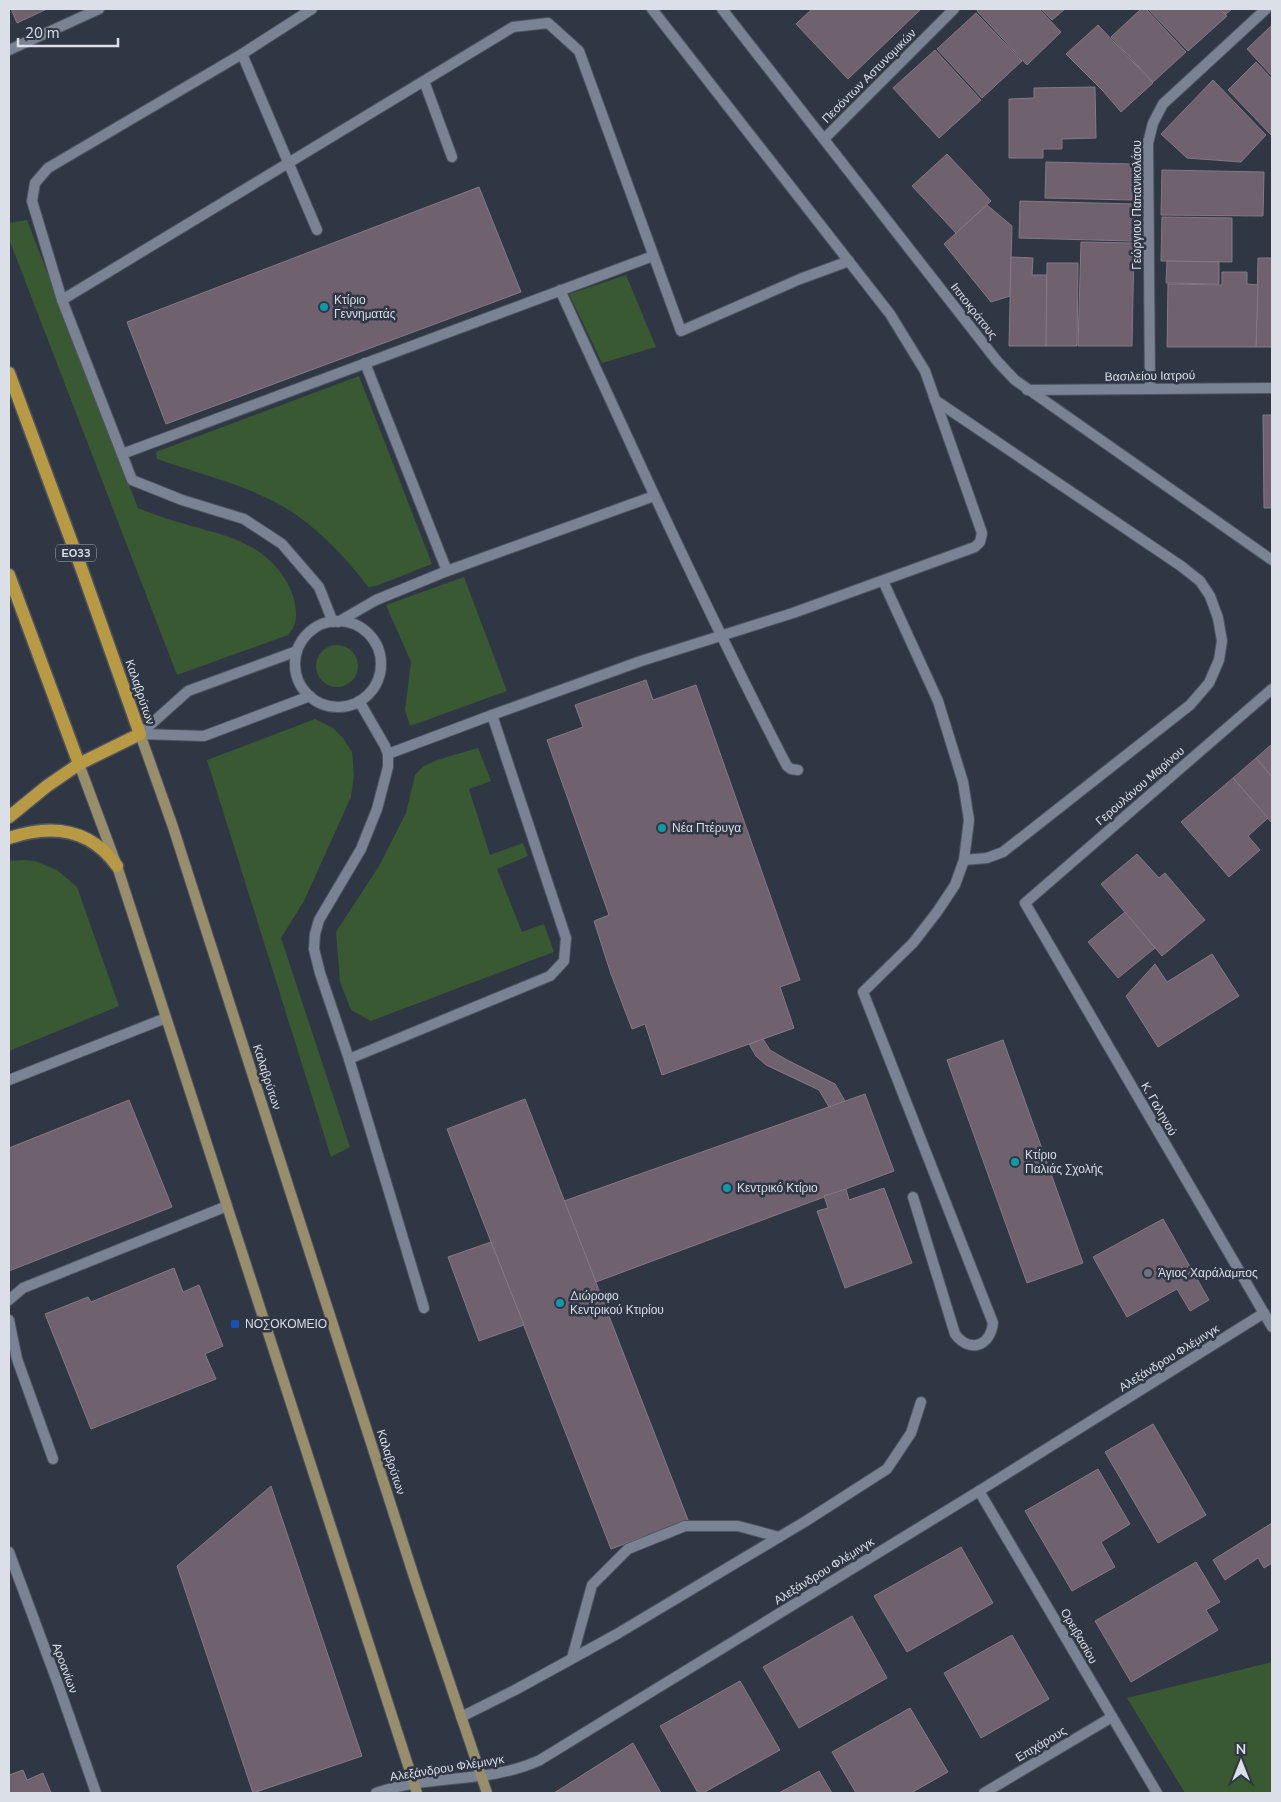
<svg xmlns="http://www.w3.org/2000/svg" width="1281" height="1802" font-family="'Nunito Sans',sans-serif">
  <rect width="100%" height="100%" fill="#2f3745"/>
  <g fill="#385932">
    <path d="M27 220 138 508C153 514 169 520 185 524 222 535 256 540 281 573 288 583 293 592 295 604 297 616 297 625 288 635L177 675 9 239V223Z"/>
    <polygon points="626,275 656,347 602,363 569,294"/>
    <path d="M359 376 432 564 376 586 368 587C346 557 314 524 282 506 244 484 199 474 157 459L156 452Z"/>
    <polygon points="464,577 507,691 410,726 405,710 411,662 386,605"/>
    <circle cx="337" cy="666" r="21"/>
    <polygon points="315,719 333,728 343,738 352,752 354,775 351,797 304,901 281,938 350,1147 331,1157 207,760"/>
    <polygon points="478,748 491,781 469,789 490,855 523,843 528,856 497,869 522,932 544,924 554,952 371,1021 351,1010 340,982 336,932 379,866 406,813 415,775 424,766 437,760"/>
    <polygon points="23,860 35,861 57,870 77,887 119,1006 9,1051 9,861"/>
    <polygon points="1272,1662 1272,1793 1185,1793 1127,1698"/>
  </g>
  <g fill="#6f616e" stroke="#867885">
    <polygon points="11,9 47,9 17,23"/>
    <polygon points="812,9 921,9 848,79 796,24"/>
    <polygon points="979,9 1039,9 1061,32 1027,65 977,11"/>
    <polygon points="1041,9 1065,9 1052,20"/>
    <polygon points="1141,9 1146,9 1186,52 1153,82 1111,37"/>
    <polygon points="1148,9 1220,9 1227,16 1188,51"/>
    <polygon points="1222,9 1232,9 1226,14"/>
    <polygon points="976,13 1022,61 982,98 937,49"/>
    <polygon points="1098,25 1153,83 1121,112 1103,91 1066,54"/>
    <polygon points="1272,25 1272,76 1247,49"/>
    <polygon points="935,50 981,100 939,138 893,88"/>
    <polygon points="1256,62 1272,79 1272,136 1228,90"/>
    <polygon points="1213,80 1266,135 1241,162 1187,158 1161,134"/>
    <polygon points="1095,87 1096,138 1062,139 1062,149 1043,149 1043,158 1009,158 1009,99 1034,98 1034,88"/>
    <polygon points="947,154 991,201 956,233 912,186"/>
    <polygon points="1046,162 1132,164 1132,200 1045,198"/>
    <polygon points="1162,170 1264,172 1263,216 1161,215"/>
    <polygon points="479,187 521,292 166,424 127,322"/>
    <polygon points="1020,201 1134,204 1133,241 1019,238"/>
    <polygon points="987,205 1012,226 1010,296 991,302 944,244"/>
    <polygon points="1162,217 1232,218 1232,262 1161,261"/>
    <polygon points="1081,242 1134,243 1132,346 1078,346"/>
    <polygon points="1011,257 1033,258 1032,275 1047,275 1046,346 1009,346"/>
    <polygon points="1258,258 1272,258 1272,347 1256,347"/>
    <polygon points="1167,261 1219,262 1219,284 1166,283"/>
    <polygon points="1047,263 1078,263 1077,346 1046,346"/>
    <polygon points="1222,272 1247,272 1247,284 1258,285 1256,347 1167,347 1168,284 1222,285"/>
    <polygon points="1263,415 1272,415 1272,508 1264,508"/>
    <polygon points="646,680 653,700 696,685 800,980 780,987 794,1028 662,1075 645,1024 632,1029 611,974 594,921 609,915 547,740 583,727 575,705"/>
    <polygon points="1272,744 1272,777 1256,758"/>
    <polygon points="1256,758 1272,777 1272,823 1233,778"/>
    <polygon points="1233,778 1268,818 1248,836 1260,850 1229,877 1181,822"/>
    <polygon points="1137,854 1159,878 1165,873 1205,920 1162,956 1101,884"/>
    <polygon points="1125,912 1155,948 1118,978 1088,942"/>
    <polygon points="1212,954 1239,996 1158,1047 1126,996 1155,964 1167,982"/>
    <polygon points="763,1039 770,1050 787,1060 835,1084 845,1101 829,1107 819,1090 766,1065 756,1056 749,1044"/>
    <polygon points="1003,1040 1083,1263 1027,1283 947,1060"/>
    <polygon points="865,1094 894,1171 596,1282 564,1201"/>
    <polygon points="525,1099 688,1520 611,1549 447,1129"/>
    <polygon points="129,1100 172,1207 9,1271 9,1148"/>
    <polygon points="884,1188 912,1263 845,1288 817,1211 828,1208 824,1196 846,1189 849,1200"/>
    <polygon points="1163,1219 1209,1300 1190,1311 1177,1289 1127,1317 1093,1257"/>
    <polygon points="491,1242 524,1325 479,1341 448,1257"/>
    <polygon points="174,1268 183,1292 199,1285 223,1346 205,1354 216,1379 91,1429 45,1314 88,1297 91,1302"/>
    <polygon points="1153,1424 1206,1515 1158,1543 1105,1452"/>
    <polygon points="1098,1469 1130,1524 1101,1542 1115,1567 1072,1591 1025,1511"/>
    <polygon points="271,1486 362,1756 253,1793 177,1566"/>
    <polygon points="1272,1523 1272,1563 1264,1568 1258,1558 1225,1580 1213,1560"/>
    <polygon points="961,1547 993,1603 907,1652 874,1596"/>
    <polygon points="1196,1562 1220,1602 1206,1610 1218,1630 1131,1682 1095,1621"/>
    <polygon points="852,1616 887,1678 799,1728 763,1667"/>
    <polygon points="1012,1635 1049,1699 981,1738 944,1673"/>
    <polygon points="740,1681 780,1750 703,1793 698,1793 660,1726"/>
    <polygon points="910,1708 948,1772 911,1793 856,1793 832,1752"/>
    <polygon points="633,1743 661,1793 554,1793"/>
    <polygon points="23,1770 27,1780 43,1773 51,1793 9,1793 9,1775"/>
    <polygon points="819,1771 832,1793 779,1793"/>
  </g>
  <g fill="none" stroke-linecap="round" stroke-linejoin="round">
    <g stroke="#4e5460" stroke-width="12">
      <g id="lane">
        <polyline points="312,9 242,54 48,168 35,183 32,201 62,300 132,480 182,500 244,519 282,544 319,587 333,622"/>
        <polyline points="242,54 317,230"/>
        <polyline points="424,81 452,157"/>
        <path d="M560 290C633 450 706 610 787 766L791 769 798 770"/>
        <polyline points="62,300 513,27 548,23 579,51 681,331 800,279 849,261"/>
        <polyline points="365,363 447,571"/>
        <polyline points="935,400 1181,566 1200,581 1210,596 1218,618 1222,641 1219,660 1209,683 1190,705 1003,852 987,858 964,860"/>
        <polyline points="122,454 653,256"/>
        <path d="M883 581 938 701 963 782 969 820 964 860 955 885 937 912 913 943 863 992 993 1323C990 1347 969 1353 955 1334L913 1197"/>
        <circle cx="338" cy="664" r="43"/>
        <polyline points="338,622 376,600 447,571 654,496"/>
        <polyline points="359,701 385,746 388,754 388,767 377,809 361,849 319,920 315,934 314,949 320,973 349,1059 424,1308"/>
        <polyline points="140,734 188,691 297,651"/>
        <polyline points="140,734 204,736 310,696"/>
        <polyline points="388,754 492,715 641,661 793,613 975,547 980,542 982,533 925,371 890,314 652,9"/>
        <polyline points="349,1059 550,976 564,961 566,938 492,715"/>
        <polyline points="9,1300 23,1288 227,1206"/>
        <polyline points="9,1320 17,1359 53,1459"/>
        <polyline points="572,1658 592,1585 628,1549 685,1526 738,1526 779,1537"/>
        <polyline points="461,1717 515,1690 617,1634 806,1521 887,1469 911,1433 921,1402"/>
      </g>
    </g>
    <g stroke="#4e5460" stroke-width="12">
      <g id="street">
        <polyline points="722,9 997,361 1015,380 1272,560"/>
        <polyline points="9,50 99,9"/>
        <polyline points="824,139 954,9"/>
        <polyline points="1150,389 1148,143 1153,123 1163,104 1266,9"/>
        <polyline points="1027,390 1272,388"/>
        <polyline points="1272,689 1025,903 1272,1327"/>
        <polyline points="9,1080 166,1018"/>
        <polyline points="979,1491 1157,1793"/>
        <polyline points="9,1552 58,1684 96,1793"/>
        <path d="M376 1793C429 1774 489 1784 540 1760L979 1491 1264 1313"/>
        <polyline points="984,1793 1112,1717"/>
      </g>
    </g>
    <g stroke="#4e5460" stroke-width="12">
      <g id="secondary">
        <polyline points="140,734 173,827 206,930 417,1586 487,1793"/>
        <polyline points="79,764 117,866 417,1793"/>
      </g>
    </g>
    <g stroke="#4e5460" stroke-width="15">
      <g id="primary">
        <polyline points="9,373 82,570 140,734 79,764 47,786 9,817"/>
        <polyline points="9,575 79,764"/>
        <path d="M9 838C51 824 90 828 117 866"/>
      </g>
    </g>
    <use href="#lane" stroke="#7a8393" stroke-width="10"/>
    <use href="#street" stroke="#7a8393" stroke-width="10"/>
    <use href="#secondary" stroke="#998e6b" stroke-width="10"/>
    <use href="#primary" stroke="#b79a43" stroke-width="12"/>
  </g>
  <g fill="#0f9aa8" stroke="#2f3745" stroke-width="2">
    <circle cx="324" cy="307" r="5"/>
    <circle cx="662" cy="828" r="5"/>
    <circle cx="1015" cy="1162" r="5"/>
    <circle cx="727" cy="1188" r="5"/>
    <circle cx="560" cy="1303" r="5"/>
  </g>
  <circle fill="#6b7280" stroke="#2f3745" stroke-width="2" cx="1148" cy="1273" r="5"/>
  <rect fill="#1a4fb4" stroke="#2f3745" stroke-width="2" x="230" y="1319" width="10" height="10" rx="2.5"/>
  <g text-anchor="middle" stroke-width="5" stroke-linejoin="round" paint-order="stroke">
    <rect fill="#2f3745" stroke="#a7adb7" stroke-width="1" x="56" y="544.5" width="40" height="17" rx="4"/>
    <g font-size="11" font-weight="bold" fill="#dadfe8">
      <text x="76" y="557">ΕΟ33</text>
    </g>
    <g font-size="12" fill="#dadfe8" stroke="#2f3745">
      <text transform="translate(869 76) rotate(-45)" y="4">Πεσόντων Αστυνομικών</text>
      <text transform="translate(1137 205) rotate(-90)" y="4">Γεώργιου Παπανικολάου</text>
      <text transform="translate(974 311) rotate(52)" y="4">Ιπποκράτους</text>
      <text transform="translate(1150 376) rotate(-1)" y="4">Βασιλείου Ιατρού</text>
      <text transform="translate(140 692) rotate(71)" y="4">Καλαβρύτων</text>
      <text transform="translate(1140 786) rotate(-41)" y="4">Γερουλάνου Μαρίνου</text>
      <text transform="translate(267 1077) rotate(72)" y="4">Καλαβρύτων</text>
      <text transform="translate(1159 1109) rotate(60)" y="4">Κ. Γαληνού</text>
      <text transform="translate(1169 1358) rotate(-32)" y="4">Αλεξάνδρου Φλέμινγκ</text>
      <text transform="translate(391 1462) rotate(72)" y="4">Καλαβρύτων</text>
      <text transform="translate(824 1571) rotate(-32)" y="4">Αλεξάνδρου Φλέμινγκ</text>
      <text transform="translate(1079 1636) rotate(60)" y="4">Ορειβασίου</text>
      <text transform="translate(65 1668) rotate(70)" y="4">Αροανίων</text>
      <text transform="translate(1041 1744) rotate(-31)" y="4">Επιχάρους</text>
      <text transform="translate(447 1768) rotate(-9)" y="4">Αλεξάνδρου Φλέμινγκ</text>
    </g>
    <g font-size="12" fill="#dadfe8" stroke="#2f3745" text-anchor="start">
      <text x="334" y="304">Κτίριο<tspan x="334" dy="14">Γεννηματάς</tspan></text>
      <text x="672" y="832">Νέα Πτέρυγα</text>
      <text x="1025" y="1159">Κτίριο<tspan x="1025" dy="14">Παλιάς Σχολής</tspan></text>
      <text x="737" y="1192">Κεντρικό Κτίριο</text>
      <text x="1158" y="1277">Άγιος Χαράλαμπος</text>
      <text x="570" y="1300">Διώροφο<tspan x="570" dy="14">Κεντρικού Κτιρίου</tspan></text>
      <text x="245" y="1328">ΝΟΣΟΚΟΜΕΙΟ</text>
    </g>
  </g>
  <rect width="1281" height="1802" fill="none" stroke="#dadfe8" stroke-width="20"/>
  <g transform="translate(1241 1762)" stroke="#2f3745" stroke-width="4" paint-order="stroke">
  <path d="M0-4L9 19L0 12L-9 19Z" fill="#dadfe8"/>
  <text y="-8" font-size="14" font-weight="bold" text-anchor="middle" fill="#dadfe8">N</text>
  </g>
  <path d="M18 38v8h100v-8" fill="none" stroke="#dadfe8" stroke-width="2.5"/>
  <text x="25" y="38" font-size="15" fill="#dadfe8" stroke="#2f3745" stroke-width="4" paint-order="stroke">20 m</text>
</svg>
